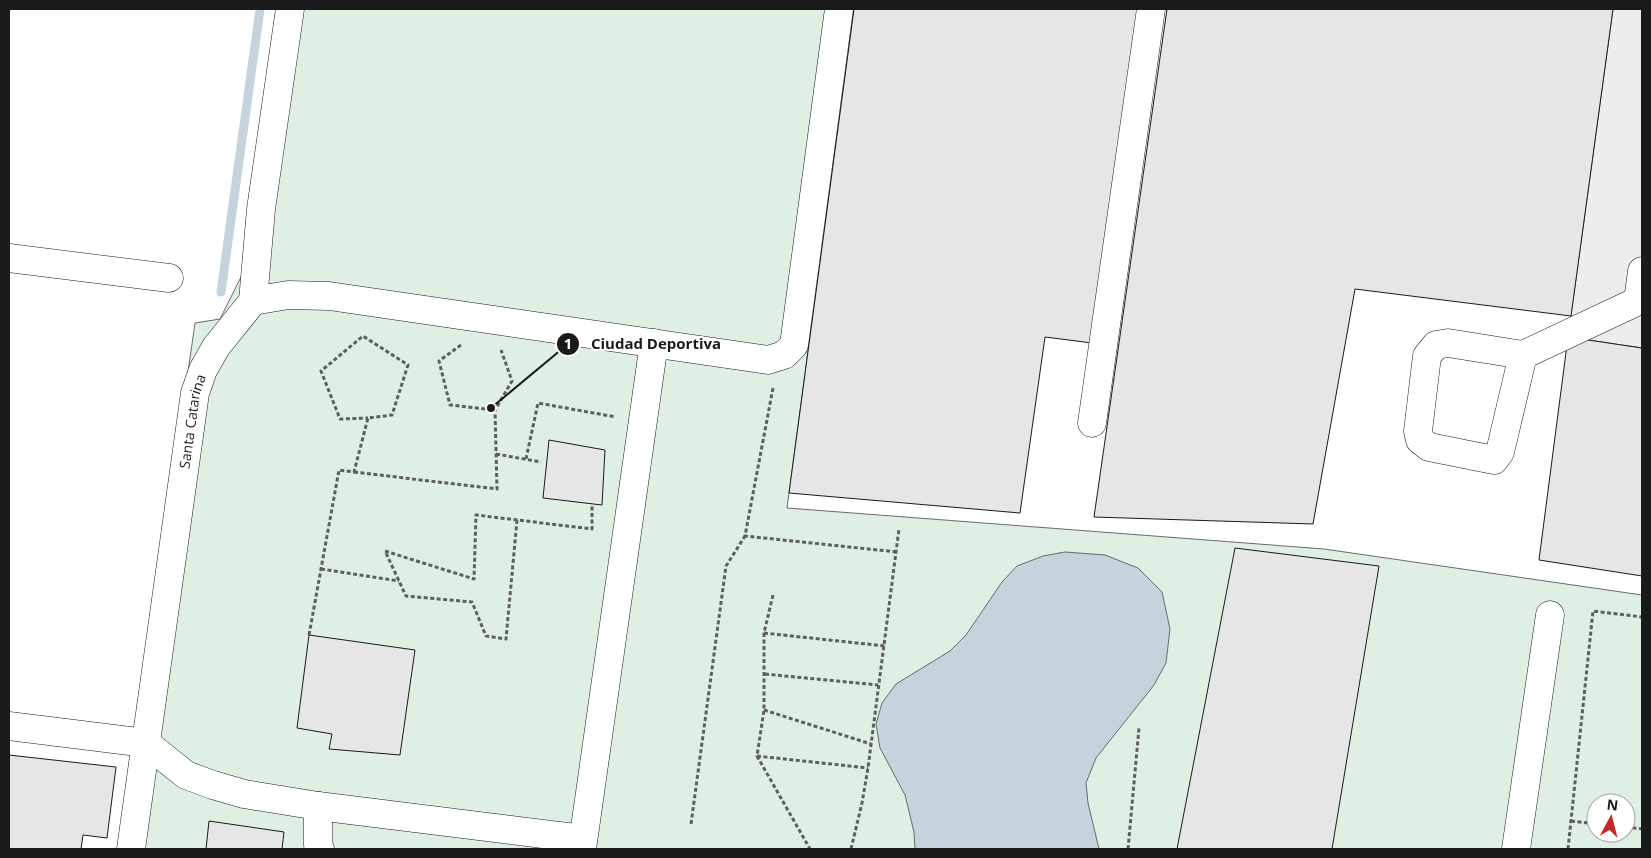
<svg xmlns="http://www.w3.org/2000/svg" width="1651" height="858" font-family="'Open Sans',sans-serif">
  <rect width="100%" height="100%" fill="#fff"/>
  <path fill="#e0efe3" stroke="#6a6a6a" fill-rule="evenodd" d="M276 9H854L787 508 1324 549 1642 595V849H120L195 323 220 319 243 273ZM1596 803H1626V833H1596Z"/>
  <polygon fill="#ededed" stroke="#6a6a6a" points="1613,9 1642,9 1642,348 1568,337"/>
  <polygon fill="#c6d2dc" stroke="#6a6a6a" points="1065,552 1105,555 1138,568 1162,592 1170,629 1166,663 1154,685 1096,758 1086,783 1088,803 1099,849 915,849 914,832 905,795 880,748 876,724 882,703 896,684 950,651 966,635 1002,582 1017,566 1043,556"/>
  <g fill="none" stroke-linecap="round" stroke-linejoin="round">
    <polyline stroke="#c6d2dc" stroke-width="9" points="221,292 260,9"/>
  </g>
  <g fill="#e6e6e6" stroke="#1a1a1a">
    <polygon points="854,9 1138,9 1092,343 1045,337 1020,513 789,493"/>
    <polygon points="1167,9 1613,9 1571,316 1355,289 1313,524 1094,517"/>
    <polygon points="1568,337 1642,348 1642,576 1539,560"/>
    <polygon points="549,440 605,450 602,505 543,498"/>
    <polygon points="1235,548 1379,566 1332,849 1177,849"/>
    <polygon points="309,635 415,650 400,755 329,749 332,734 297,728"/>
    <polygon points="9,755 116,767 107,838 83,835 81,849 9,849"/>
    <polygon points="209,821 284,832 282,849 206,849"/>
  </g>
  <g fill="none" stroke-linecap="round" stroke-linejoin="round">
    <g stroke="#1a1a1a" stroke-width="29">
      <g id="minor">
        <polyline points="9,258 169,278"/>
        <polyline points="253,301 288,295 329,296 768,360 784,355 794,345 839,9"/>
        <polyline points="1638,301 1642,271"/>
        <polyline points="1523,355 1500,452 1494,460 1429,447 1420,440 1418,431 1427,356 1436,345 1448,343 1523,355 1638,301 1642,301"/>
        <polyline points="1092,423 1151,9"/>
        <polyline points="9,726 146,743 186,775 213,785 244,794 318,806 583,839"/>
        <polyline points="318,806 318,845 320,849"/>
        <path id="s1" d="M131 849 195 393 203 370 216 347 253 301 261 209 290 9"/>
        <polyline points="582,849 654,343"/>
        <polyline points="1516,849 1550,615"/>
      </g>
    </g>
    <g stroke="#5f5f5f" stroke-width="3" stroke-dasharray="4 2.5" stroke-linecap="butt">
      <polyline points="461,345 439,361 450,405 495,410"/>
      <polyline points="773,388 745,536 897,552"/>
      <polyline points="496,454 541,462"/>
      <polyline points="526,459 538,403 616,417"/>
      <polyline points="354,472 497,489 495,410 512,381 501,350"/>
      <polyline points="517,520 506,639 486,636 472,602 406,596 385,551 474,579 476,515 592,529 592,504"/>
      <polyline points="321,569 399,581"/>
      <polyline points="773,595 764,633 764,710 757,756 810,849"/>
      <polyline points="764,633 885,646"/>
      <polyline points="309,635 339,470 354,472 368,418 392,415 408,365 363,336 321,371 340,419 368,418"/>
      <polyline points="765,674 878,685"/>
      <polyline points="764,710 871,744"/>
      <polyline points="757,756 868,768"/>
      <polyline points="1571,821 1596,824"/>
      <polyline points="691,824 726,566 745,536"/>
      <polyline points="1626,827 1642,829"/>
      <polyline points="851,849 862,803 868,768 899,529"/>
      <polyline points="1128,849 1139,728"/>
      <polyline points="1568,849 1593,611 1642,617"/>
    </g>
    <use href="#minor" stroke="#fff" stroke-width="28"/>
  </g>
  <g text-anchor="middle" stroke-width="4" stroke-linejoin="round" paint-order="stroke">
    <g font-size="14" fill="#1a1a1a" stroke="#fff">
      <text dy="5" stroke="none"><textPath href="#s1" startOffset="432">Santa Catarina</textPath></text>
    </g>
  </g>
  <path fill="none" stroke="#1a1a1a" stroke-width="2" d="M491 408L568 344"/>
  <g fill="#1a1a1a" stroke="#fff" stroke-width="2">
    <circle cx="491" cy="408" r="5"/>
    <circle cx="568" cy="344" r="12"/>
  </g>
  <g font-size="15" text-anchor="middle" font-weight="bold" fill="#fff">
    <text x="568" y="349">1</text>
  </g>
  <g font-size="15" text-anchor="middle" font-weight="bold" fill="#1a1a1a" stroke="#fff" stroke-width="4" stroke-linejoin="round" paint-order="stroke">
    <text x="656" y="349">Ciudad Deportiva</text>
  </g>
  <rect width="1651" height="858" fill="none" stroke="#1a1a1a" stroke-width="20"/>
  <g transform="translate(1611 818) rotate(7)"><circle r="24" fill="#ffffff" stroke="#a3a3a3"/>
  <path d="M0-4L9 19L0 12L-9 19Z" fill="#c62828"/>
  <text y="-8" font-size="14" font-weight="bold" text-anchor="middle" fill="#1a1a1a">N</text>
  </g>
</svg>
